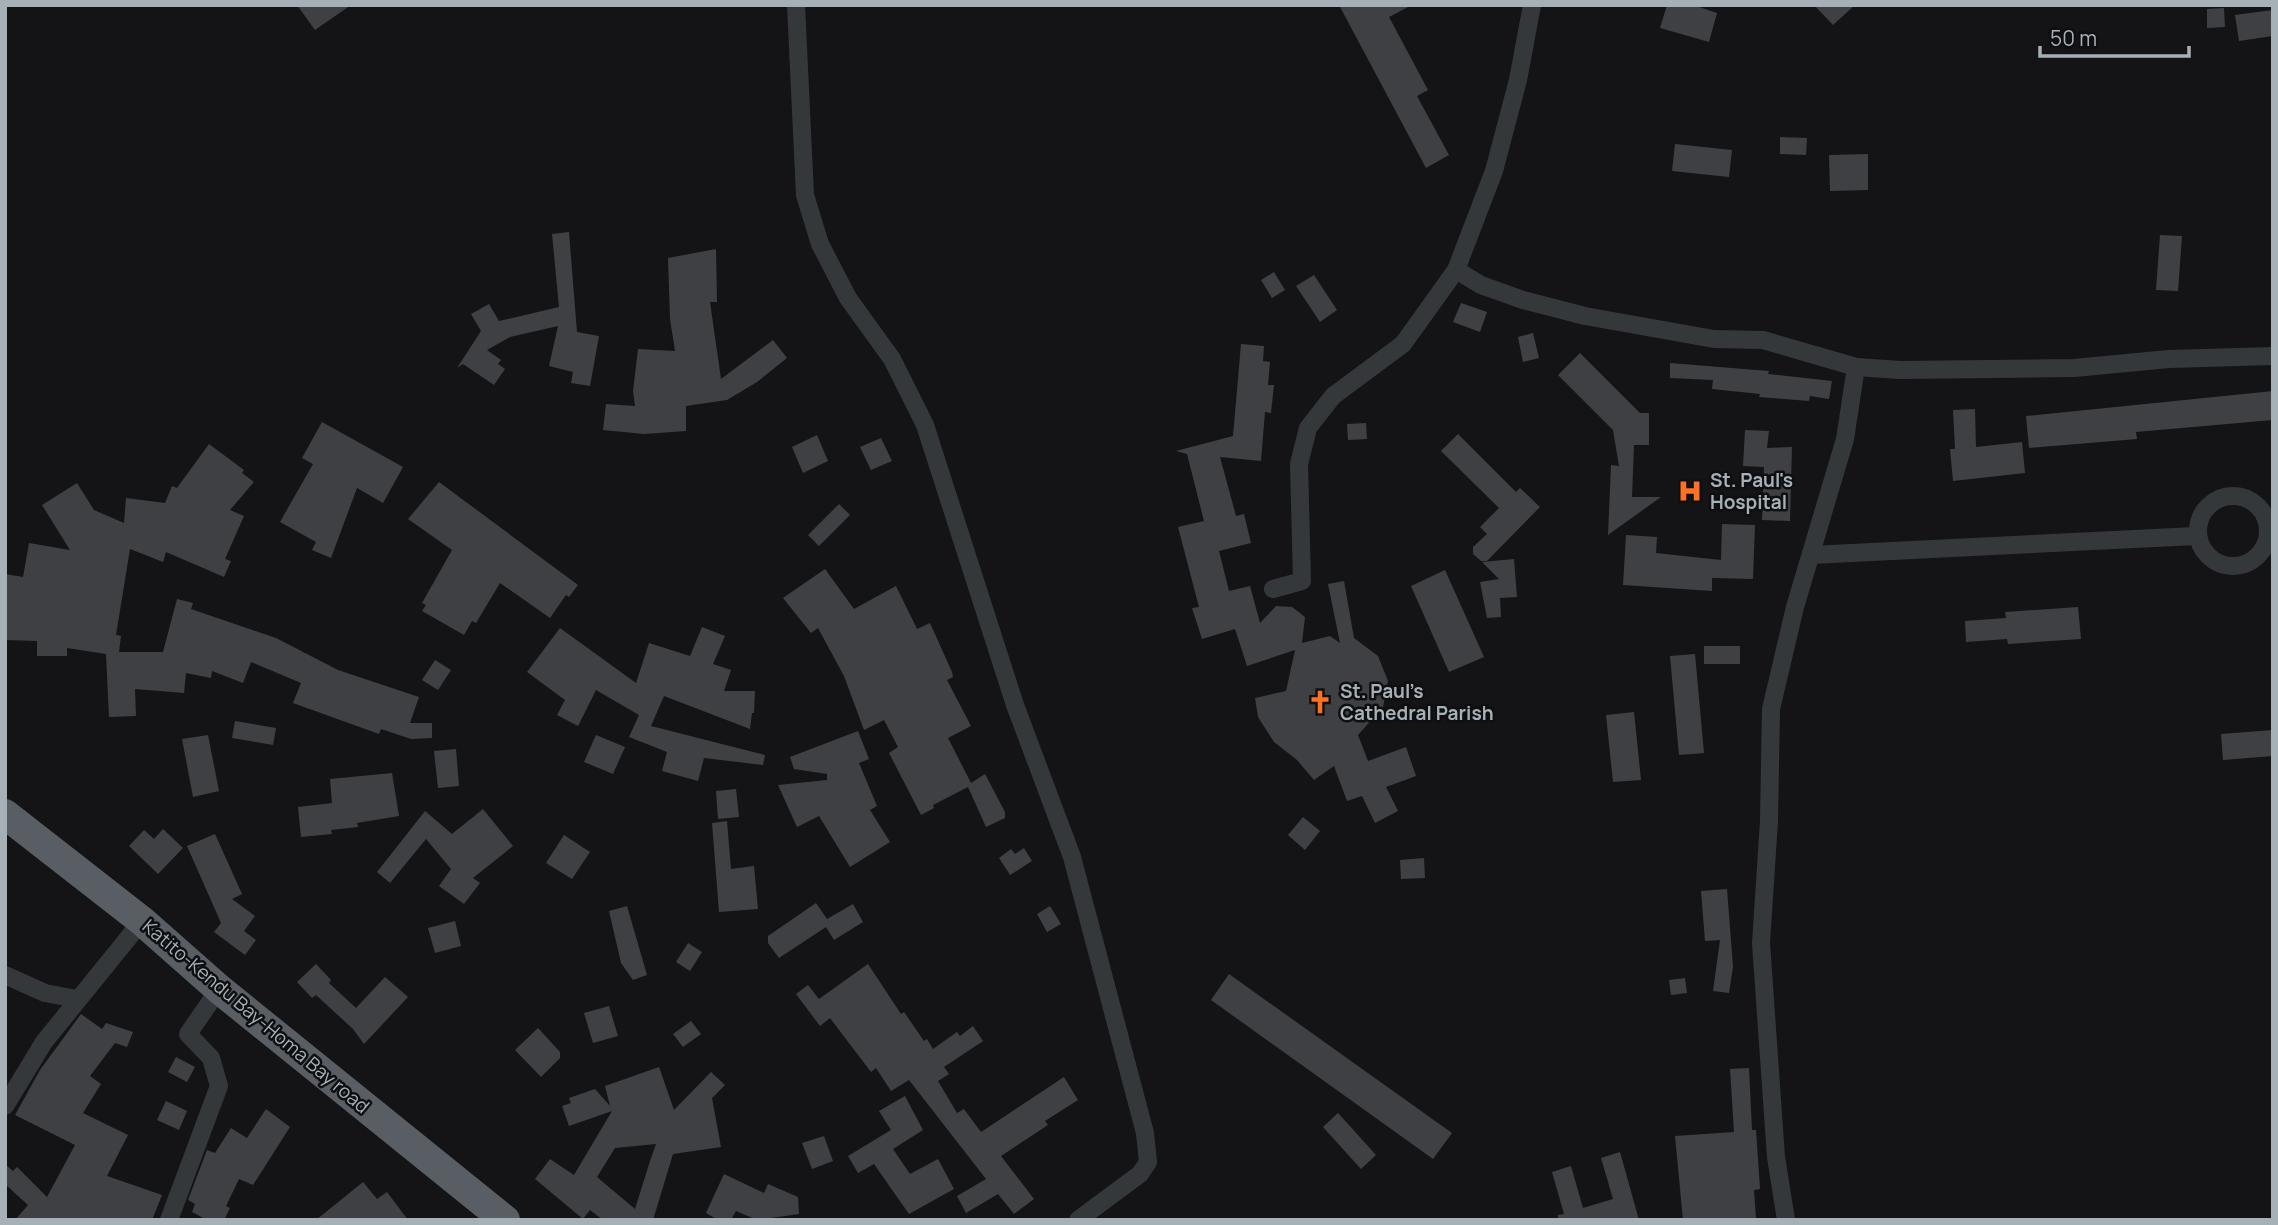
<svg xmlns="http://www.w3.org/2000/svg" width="2278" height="1225" font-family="Manrope,sans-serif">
  <rect width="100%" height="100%" fill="#141416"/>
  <g fill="#3e4043" fill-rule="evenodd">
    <polygon points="297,5 351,5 315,30"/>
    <polygon points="1339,5 1412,5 1389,17 1428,90 1417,96 1449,155 1426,168"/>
    <polygon points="1667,5 1693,5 1717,13 1709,42 1660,28"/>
    <polygon points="1814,5 1855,5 1833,25"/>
    <polygon points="2224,8 2225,27 2207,28 2207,9"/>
    <polygon points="2273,10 2273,36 2239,41 2235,15"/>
    <polygon points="1780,137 1807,138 1806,155 1780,154"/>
    <polygon points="1675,144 1732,150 1729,177 1672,171"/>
    <polygon points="1868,154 1868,190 1830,191 1829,155"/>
    <polygon points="569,232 577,332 599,336 590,386 571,383 573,372 549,366 558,326 510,337 487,350 501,360 498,364 505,369 494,385 463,364 457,368 481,331 471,314 489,304 499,321 559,307 552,234"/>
    <polygon points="2160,235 2182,236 2178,291 2156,290"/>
    <polygon points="716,249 717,302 710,302 721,379 773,340 787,358 757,382 727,400 686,406 686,431 644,434 603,430 606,404 635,406 633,391 638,349 675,351 670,319 668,258"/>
    <polygon points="1274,272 1285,290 1272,298 1261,280"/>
    <polygon points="1314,275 1337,310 1320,322 1296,286"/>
    <polygon points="1461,303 1487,312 1480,332 1453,322"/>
    <polygon points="1533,333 1539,358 1523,362 1518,337"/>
    <polygon points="1241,344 1264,346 1263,361 1270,362 1268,385 1274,385 1271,413 1265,412 1261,461 1220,457 1236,516 1244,514 1251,543 1219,551 1229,591 1250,586 1260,623 1276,606 1292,607 1305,617 1302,643 1330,636 1340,643 1328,584 1344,581 1354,638 1378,656 1388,681 1383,707 1358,735 1368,761 1406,747 1416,776 1386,787 1398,811 1375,823 1362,796 1347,801 1334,766 1314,780 1297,760 1274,742 1258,717 1255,698 1286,691 1295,650 1247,666 1235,629 1202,639 1192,608 1199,607 1178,527 1204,521 1187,454 1176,451 1233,436"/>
    <polygon points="1580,353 1640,413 1649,413 1649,445 1634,445 1632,497 1661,497 1608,535 1611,465 1619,466 1613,430 1558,375"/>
    <polygon points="1670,363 1769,371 1768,374 1832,381 1829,399 1810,396 1809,401 1759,397 1760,394 1712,389 1713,380 1670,378"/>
    <polygon points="2273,391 2273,420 2136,432 2137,439 2029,448 2026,416"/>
    <polygon points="1975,409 1976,447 2022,442 2025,473 1953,481 1950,449 1955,449 1953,410"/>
    <polygon points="322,422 403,467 383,503 357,488 331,558 312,550 316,542 280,522 313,464 302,458"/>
    <polygon points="1366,423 1367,439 1348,440 1347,424"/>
    <polygon points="1745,430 1769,431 1767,448 1792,447 1790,521 1762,520 1764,467 1743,466"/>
    <polygon points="1458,434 1516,492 1520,488 1540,507 1487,561 1481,561 1473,554 1473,547 1487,534 1480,527 1499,508 1441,451"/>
    <polygon points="817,435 828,461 803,473 792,447"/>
    <polygon points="881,438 892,461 871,470 860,447"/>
    <polygon points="209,444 244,470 242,473 254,482 230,510 244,516 225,559 231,561 224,577 166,552 163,562 130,549 116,635 121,636 119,652 163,652 177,599 193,603 191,609 276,638 338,670 419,697 410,723 432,723 432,738 411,739 381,729 379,734 293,703 301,683 251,662 243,683 212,671 211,678 186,673 184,693 135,689 136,716 109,717 106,654 67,648 67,656 37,656 37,641 5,640 5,574 23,577 29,543 70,550 42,505 77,483 94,510 124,523 126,498 165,503 172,486 177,488"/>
    <polygon points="439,482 578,585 569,597 566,595 550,618 500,583 476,623 472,621 464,635 422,611 426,605 422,603 452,550 408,519"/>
    <polygon points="839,504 850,515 819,546 808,535"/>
    <polygon points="1722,524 1755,525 1753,579 1712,578 1712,591 1623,585 1626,535 1657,537 1656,553 1721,560"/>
    <polygon points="1514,559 1517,597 1500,598 1501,617 1487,618 1480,582 1499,579 1482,562"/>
    <polygon points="825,569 854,609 896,586 917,629 930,623 952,672 953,677 947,680 971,726 948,738 971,783 985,774 1005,812 1005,818 986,827 968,787 933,805 934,808 921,815 889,753 898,747 884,720 864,730 844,676 818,628 811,633 783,598"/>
    <polygon points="1445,570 1484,657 1449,672 1411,586"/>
    <polygon points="2078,607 2081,639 2008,644 2007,639 1966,642 1965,621 2006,618 2005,612"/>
    <polygon points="702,627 725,636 713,664 731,670 724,691 755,691 754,713 752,713 750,729 664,696 651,726 765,755 763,765 704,758 698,781 662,771 667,752 629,737 639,715 596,690 578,726 557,715 565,700 527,672 560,628 636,683 649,643 690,656"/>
    <rect x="1704" y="646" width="36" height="18"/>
    <polygon points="1695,654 1704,753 1679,755 1670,656"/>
    <polygon points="435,660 451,670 438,690 422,680"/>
    <polygon points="1634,712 1641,780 1613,782 1606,715"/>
    <polygon points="235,721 276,728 273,745 232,738"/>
    <polygon points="2273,730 2273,756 2223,760 2221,734"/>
    <polygon points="858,731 869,759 859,763 877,806 870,810 890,842 850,867 819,816 797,827 778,785 827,780 827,774 794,769 790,757"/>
    <polygon points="208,735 219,791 193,797 182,739"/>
    <polygon points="596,735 625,747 613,774 584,762"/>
    <polygon points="456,749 459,786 438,788 434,751"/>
    <polygon points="392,773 399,816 357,823 358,827 331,830 332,834 301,837 298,807 332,803 330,779"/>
    <polygon points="736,789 739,817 718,819 716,791"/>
    <polygon points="483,809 513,846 473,878 480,883 464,904 439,886 451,869 426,839 390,883 377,872 425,811 452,834"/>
    <polygon points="1303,817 1320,831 1305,850 1288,835"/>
    <polygon points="727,821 731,869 754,866 758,909 719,912 712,823"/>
    <polygon points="163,829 183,848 158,874 129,846 144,830 154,839"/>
    <polygon points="215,834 242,894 232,899 255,916 244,931 256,940 245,955 214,932 221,923 187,846"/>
    <polygon points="564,835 590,852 572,879 546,863"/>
    <polygon points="1024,848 1032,861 1010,875 999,858 1011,849 1015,854"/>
    <polygon points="1424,858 1425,878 1401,879 1400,860"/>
    <polygon points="1727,889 1733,967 1729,993 1713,991 1720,940 1705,941 1701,891"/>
    <polygon points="816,903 827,919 853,904 863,922 834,940 826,927 779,958 768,943 768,936"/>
    <polygon points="627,906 647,975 633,980 621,963 609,911"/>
    <polygon points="1050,906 1061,924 1047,932 1037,914"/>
    <polygon points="455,921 461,946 435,953 428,928"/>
    <polygon points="688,943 702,952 690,971 676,962"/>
    <polygon points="316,964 331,980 329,983 356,1008 385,977 408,997 364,1044 353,1029 316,995 312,998 297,982"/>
    <polygon points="868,964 901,1014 904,1012 924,1041 927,1039 933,1049 957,1032 960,1036 973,1026 983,1041 944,1067 949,1074 938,1081 957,1113 964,1109 981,1132 1064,1077 1078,1100 1045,1121 1048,1125 1001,1156 1034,1199 1014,1214 998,1194 966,1213 957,1196 986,1179 909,1080 891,1091 876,1068 871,1072 830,1018 820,1026 796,994 808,985 819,999"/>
    <polygon points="1229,974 1452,1133 1433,1159 1211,1000"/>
    <polygon points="1685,978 1687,993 1671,995 1669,980"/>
    <polygon points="609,1006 618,1036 593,1043 584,1013"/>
    <polygon points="81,1014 102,1029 106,1023 133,1032 127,1047 115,1043 90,1076 101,1084 83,1113 128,1135 107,1176 162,1195 152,1220 15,1220 28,1205 5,1184 5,1164 13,1171 17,1167 47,1197 75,1145 15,1115 40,1070"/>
    <polygon points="691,1021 701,1034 683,1047 673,1034"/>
    <polygon points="538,1028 560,1052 560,1058 541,1077 515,1050"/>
    <polygon points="176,1057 195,1067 187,1082 168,1072"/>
    <path d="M659 1067 674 1110 711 1072 725 1085 712 1098 721 1147 673 1154 653 1220H603L590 1210 583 1219 535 1179 550 1159 574 1175 612 1111 569 1126 562 1106 571 1103 569 1098 595 1089 610 1106 605 1086ZM656 1144 651 1158 635 1209 597 1177 615 1148Z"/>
    <polygon points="1749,1068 1752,1130 1756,1130 1760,1189 1754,1190 1756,1219 1683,1220 1675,1136 1734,1132 1730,1069"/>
    <polygon points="905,1096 923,1130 893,1149 910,1174 938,1159 954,1189 909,1214 874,1164 858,1173 848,1156 891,1130 879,1111"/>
    <polygon points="166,1101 187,1111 179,1130 157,1120"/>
    <polygon points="266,1109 290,1127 253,1185 239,1179 226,1206 230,1208 224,1220 207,1220 192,1212 195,1204 188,1200 207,1150 215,1153 231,1128 247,1138"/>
    <polygon points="1338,1113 1376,1155 1361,1169 1323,1127"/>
    <polygon points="824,1136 833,1161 812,1169 802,1143"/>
    <polygon points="1620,1152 1639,1220 1558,1220 1558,1215 1564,1214 1552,1172 1571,1166 1583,1208 1613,1199 1601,1158"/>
    <polygon points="724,1174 764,1193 768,1184 798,1197 799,1214 757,1220 736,1211 731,1220 718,1220 706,1213"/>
    <polygon points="363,1182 377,1199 387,1192 408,1220 316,1220"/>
  </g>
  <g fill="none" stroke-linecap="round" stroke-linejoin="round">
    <g stroke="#35383b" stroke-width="18">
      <polyline points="796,5 805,195 820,244 848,298 892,359 925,425 1015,705 1072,857 1145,1133 1148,1162 1140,1174 1078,1220"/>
      <polyline points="1456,270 1481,285 1523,300 1585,316 1714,339 1763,340 1856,367 1900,370 2074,368 2169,359 2273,356"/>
      <circle cx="2233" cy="531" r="35"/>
      <polyline points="1811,555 2196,536"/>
      <polyline points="1273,589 1302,581 1299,464 1308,428 1333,396 1403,344 1456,270 1494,171 1518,80 1532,5"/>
      <polyline points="5,975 45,993 77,999"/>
      <polyline points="5,1106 44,1042 142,921"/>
      <polyline points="169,1220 219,1086 211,1058 188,1034 219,989"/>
      <polyline points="1786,1220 1776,1157 1761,943 1769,821 1771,709 1795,607 1845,439 1856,367"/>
    </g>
    <polyline stroke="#585e63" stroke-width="30" points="5,814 142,921 219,989 505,1220"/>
  </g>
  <defs>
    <g id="hospital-bare" transform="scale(1.89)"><path d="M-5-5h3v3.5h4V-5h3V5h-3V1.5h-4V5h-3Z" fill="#fd7124" stroke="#0f0f11" stroke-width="2.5" paint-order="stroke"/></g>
    <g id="church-bare" transform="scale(1.89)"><path d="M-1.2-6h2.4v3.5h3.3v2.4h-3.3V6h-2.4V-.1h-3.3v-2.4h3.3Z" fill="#fd7124" stroke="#0f0f11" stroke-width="2.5" paint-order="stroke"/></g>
  </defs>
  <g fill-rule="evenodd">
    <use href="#hospital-bare" x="1690" y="491"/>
    <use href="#church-bare" x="1320" y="702"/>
  </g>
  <g text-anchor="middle" stroke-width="5" stroke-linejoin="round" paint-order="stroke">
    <g font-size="19" font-weight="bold" fill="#a5b0b7" stroke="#0f0f11" text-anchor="start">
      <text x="1710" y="487">St. Paul's<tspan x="1710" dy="22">Hospital</tspan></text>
      <text x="1340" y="698">St. Paul’s<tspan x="1340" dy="22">Cathedral Parish</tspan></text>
    </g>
    <g font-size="19" fill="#a5b0b7" stroke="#0f0f11">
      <text transform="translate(256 1016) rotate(40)" y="7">Katito-Kendu Bay-Homa Bay road</text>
    </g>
  </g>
  <rect width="2278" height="1225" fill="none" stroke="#a5b0b7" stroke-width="14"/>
  <path d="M2040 46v10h149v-10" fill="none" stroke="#a5b0b7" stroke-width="3.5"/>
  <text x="2050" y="46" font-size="21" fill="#a5b0b7" stroke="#0f0f11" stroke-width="5" paint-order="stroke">50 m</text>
</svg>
